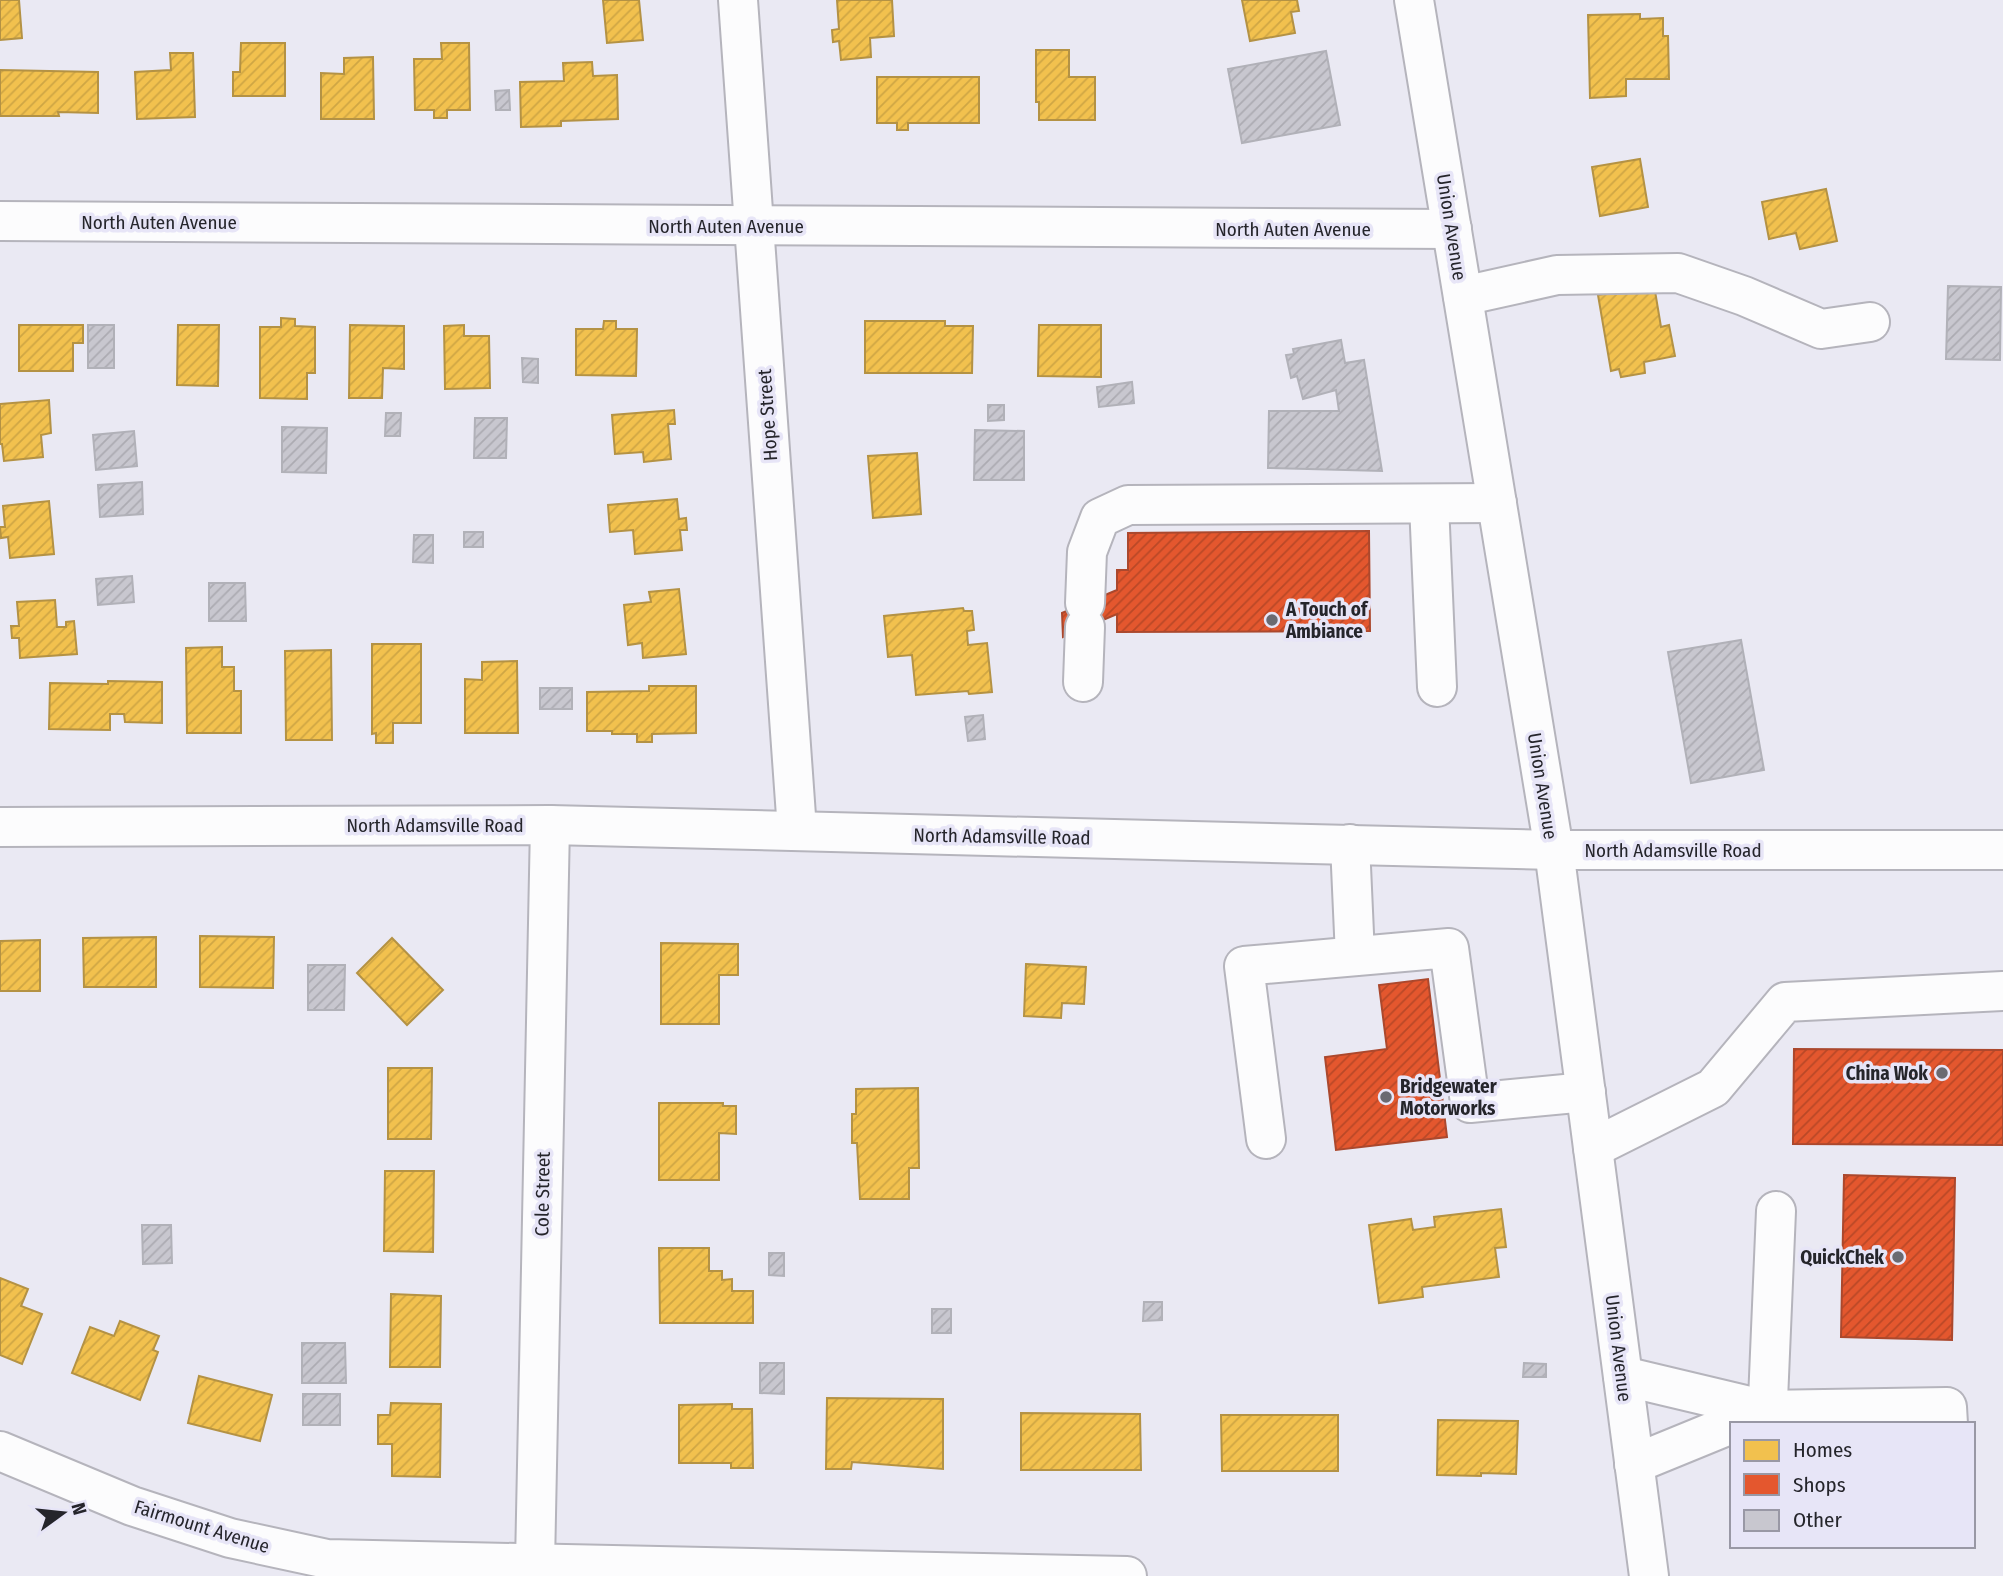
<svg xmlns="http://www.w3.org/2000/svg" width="2003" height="1576" font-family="'Fira Sans Condensed',sans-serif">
  <defs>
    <pattern id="homes-hatch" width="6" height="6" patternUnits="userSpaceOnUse" patternTransform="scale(1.75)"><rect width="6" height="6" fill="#f2c14e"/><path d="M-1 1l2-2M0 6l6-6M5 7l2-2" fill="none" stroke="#cfa644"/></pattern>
    <pattern id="shops-hatch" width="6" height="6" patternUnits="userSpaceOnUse" patternTransform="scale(1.75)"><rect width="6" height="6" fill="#e4572e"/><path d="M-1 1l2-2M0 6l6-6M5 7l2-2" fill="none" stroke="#b94827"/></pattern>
    <pattern id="building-hatch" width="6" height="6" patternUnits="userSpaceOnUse" patternTransform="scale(1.75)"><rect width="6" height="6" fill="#c8c7cf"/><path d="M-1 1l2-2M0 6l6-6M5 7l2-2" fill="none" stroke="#acabb2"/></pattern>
  </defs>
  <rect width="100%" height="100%" fill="#eae9f3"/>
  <g fill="url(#homes-hatch)" stroke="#b49244" stroke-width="2">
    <polygon points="0,0 19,0 22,38 0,40"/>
    <polygon points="603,0 639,0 643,40 607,43"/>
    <polygon points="837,0 892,0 894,36 870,38 871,57 841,60 839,41 833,42 832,30 839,29"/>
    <polygon points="1242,0 1297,0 1299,11 1291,12 1295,33 1250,41"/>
    <polygon points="1640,14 1640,19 1663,18 1663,36 1668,36 1669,79 1626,79 1626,96 1590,98 1588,15"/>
    <polygon points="241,43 285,43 285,96 233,96 233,72 240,72"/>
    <polygon points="441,43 469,43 470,110 447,110 447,118 434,118 434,110 415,110 414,59 442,59"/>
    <polygon points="1036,50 1069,50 1069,77 1095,77 1095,120 1039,120 1039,102 1036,102"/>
    <polygon points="170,53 193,53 195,117 137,119 135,72 171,70"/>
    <polygon points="373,57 374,119 321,119 321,73 344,74 344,58"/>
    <polygon points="592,62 593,76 617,75 618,119 561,121 561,126 521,127 520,82 564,81 563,63"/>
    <polygon points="0,70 98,72 98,113 58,112 59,116 0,116"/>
    <polygon points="877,77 979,77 979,123 908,123 908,130 897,130 897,123 877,123"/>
    <polygon points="1640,159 1648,207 1600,216 1592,167"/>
    <polygon points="1826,189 1837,241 1800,249 1796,233 1769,239 1762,202"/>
    <polygon points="1654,285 1661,327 1669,325 1675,356 1644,362 1645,373 1621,377 1619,369 1611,371 1598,295"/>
    <polygon points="281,318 295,319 295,326 315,327 315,373 307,373 307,399 260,398 260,327 281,327"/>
    <polygon points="604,321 616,321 616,329 637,329 636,376 576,375 576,329 603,329"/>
    <polygon points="865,321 945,321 945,326 973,326 972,373 865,373"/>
    <polygon points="19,325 83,325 83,343 73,343 73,371 19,371"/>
    <polygon points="178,325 219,325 218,386 177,385"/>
    <polygon points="350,325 404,326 404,369 383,368 382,398 349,398"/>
    <polygon points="464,325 464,336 489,336 490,388 445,389 444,326"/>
    <polygon points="1039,325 1101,325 1101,377 1038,376"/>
    <polygon points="49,400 51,433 41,435 43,457 4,461 2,444 0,444 0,404"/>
    <polygon points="674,410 675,424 668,424 671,459 644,462 643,452 615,454 612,415"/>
    <polygon points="917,453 921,514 873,518 868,456"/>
    <polygon points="677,499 679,519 686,518 687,530 680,530 682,550 635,554 633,530 610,532 608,505"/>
    <polygon points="49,501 54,554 10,558 8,537 1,538 0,527 5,527 3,506"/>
    <polygon points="679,589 686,654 643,658 642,643 628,645 624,605 651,602 649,592"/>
    <polygon points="55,600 57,627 66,627 66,622 74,621 77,654 20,658 19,638 12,638 11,626 19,626 17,602"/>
    <polygon points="963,608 964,611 972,611 974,630 967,631 968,645 987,643 992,692 969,694 968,691 916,695 912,655 888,657 884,616"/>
    <polygon points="372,644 421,644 421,723 393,723 393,743 376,743 376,733 372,734"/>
    <polygon points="222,647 222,667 234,667 234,691 241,691 241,733 187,733 186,648"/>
    <polygon points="331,650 332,740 286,740 285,651"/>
    <polygon points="517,661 518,733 465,733 465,679 482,680 482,662"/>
    <polygon points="108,681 162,682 162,723 125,722 124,714 110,714 110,730 49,729 50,683 108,684"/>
    <polygon points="649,686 696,686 696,733 652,734 652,742 637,742 637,734 612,734 612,731 587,731 587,692 649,691"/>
    <polygon points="200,936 274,937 273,988 200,987"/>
    <polygon points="156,937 156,987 84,987 83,938"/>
    <polygon points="392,938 443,990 407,1025 357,973"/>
    <polygon points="40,940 40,991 0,991 0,941"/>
    <polygon points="661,943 738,944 738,975 719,975 719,1024 661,1024"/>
    <polygon points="1026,964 1086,967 1084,1004 1062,1003 1061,1018 1024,1016"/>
    <polygon points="388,1068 432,1068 431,1139 388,1139"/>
    <polygon points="918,1088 919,1168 909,1168 909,1199 860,1199 857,1143 852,1143 852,1114 856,1114 856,1089"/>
    <polygon points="659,1103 723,1103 723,1106 736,1106 736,1134 719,1133 719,1180 659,1180"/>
    <polygon points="385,1171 434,1171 433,1252 384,1251"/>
    <polygon points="1501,1209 1506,1247 1495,1248 1499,1277 1422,1287 1423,1297 1379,1303 1369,1225 1411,1219 1413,1230 1435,1227 1434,1217"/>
    <polygon points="659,1248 709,1248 709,1271 722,1271 722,1280 732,1279 732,1291 753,1291 753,1323 660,1323"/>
    <polygon points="0,1278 28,1289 21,1306 42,1314 22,1364 0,1355"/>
    <polygon points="391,1294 441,1296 440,1367 390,1367"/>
    <polygon points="120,1321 159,1336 153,1350 158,1352 140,1400 72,1373 90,1327 114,1336"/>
    <polygon points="199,1376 272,1395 260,1441 188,1423"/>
    <polygon points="827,1398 943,1399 943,1469 852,1462 851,1469 826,1469"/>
    <polygon points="391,1403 441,1404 440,1477 392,1476 392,1444 378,1444 378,1415 390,1415"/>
    <polygon points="732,1404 732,1409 752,1409 753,1468 731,1468 731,1463 679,1463 679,1405"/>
    <polygon points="1021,1413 1140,1414 1141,1470 1021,1470"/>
    <polygon points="1221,1415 1338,1415 1338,1471 1222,1471"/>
    <polygon points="1438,1420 1518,1421 1516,1474 1481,1473 1481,1476 1437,1475"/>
  </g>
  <g fill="url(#shops-hatch)" stroke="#ab482d" stroke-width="2">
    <polygon points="1369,531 1370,631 1117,632 1117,614 1063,637 1062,613 1117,590 1117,570 1128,570 1128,533"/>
    <polygon points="1428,979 1447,1137 1336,1150 1325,1057 1387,1049 1379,985"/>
    <polygon points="1794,1049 2003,1050 2003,1145 1793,1144"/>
    <polygon points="1844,1175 1955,1178 1952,1340 1841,1337"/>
  </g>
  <g fill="url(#building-hatch)" stroke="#b1b1b8" stroke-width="2">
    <polygon points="1326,51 1340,125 1242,143 1228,69"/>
    <polygon points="509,90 510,110 496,110 495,91"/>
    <polygon points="1948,286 2001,287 2000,360 1946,359"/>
    <rect x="88" y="325" width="26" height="43"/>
    <polygon points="1341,340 1345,363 1364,360 1382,471 1268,468 1269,411 1339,411 1336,390 1303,399 1297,376 1291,378 1286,355 1294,354 1293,349"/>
    <polygon points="522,358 538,359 538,383 523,382"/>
    <polygon points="1132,382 1134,403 1099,407 1097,387"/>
    <polygon points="988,405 1004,405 1004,420 988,421"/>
    <polygon points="386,413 401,413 400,436 385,436"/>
    <polygon points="475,418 507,418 506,458 474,458"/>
    <polygon points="282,427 327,428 326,473 282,472"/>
    <polygon points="975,430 1024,431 1024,480 974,480"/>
    <polygon points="134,431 137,466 96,470 93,435"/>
    <polygon points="142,482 143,514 100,517 98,485"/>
    <rect x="464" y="532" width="19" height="15"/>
    <polygon points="414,535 433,535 433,563 413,562"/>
    <polygon points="132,576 134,602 98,605 96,579"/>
    <polygon points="209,583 245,583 246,621 209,621"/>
    <polygon points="1741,640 1764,770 1691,783 1668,652"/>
    <rect x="540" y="688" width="32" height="21"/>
    <polygon points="983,715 985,739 968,741 965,717"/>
    <polygon points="308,965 345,965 344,1010 308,1010"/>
    <polygon points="142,1225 171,1225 172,1263 143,1264"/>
    <polygon points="769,1253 784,1253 784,1276 769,1275"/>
    <polygon points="1144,1302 1162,1302 1162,1320 1143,1321"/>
    <rect x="932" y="1309" width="19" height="24"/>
    <polygon points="302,1343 345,1343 346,1383 302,1383"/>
    <polygon points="760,1363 784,1363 784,1394 760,1393"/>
    <polygon points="1524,1363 1546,1364 1546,1377 1523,1377"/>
    <rect x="303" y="1394" width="37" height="31"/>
  </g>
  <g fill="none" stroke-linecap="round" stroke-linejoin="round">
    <g stroke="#b5b4bc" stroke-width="42">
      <g id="minor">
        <polyline points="738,0 797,830"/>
        <polyline points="1414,0 1554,850 1649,1576"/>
        <polyline points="0,221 1452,229"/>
        <polyline points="1463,296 1557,275 1678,273 1744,296 1821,329 1870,322"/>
        <polyline points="1429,504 1437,687"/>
        <polyline points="1085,603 1087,552 1100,518 1128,505 1497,503"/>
        <polyline points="1083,682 1085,627"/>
        <polyline points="0,827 550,825 1554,850 2003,850"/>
        <polyline points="1350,844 1355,956"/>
        <polyline points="1266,1139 1244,966 1449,948 1470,1103 1586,1092"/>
        <polyline points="1593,1148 1713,1088 1785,1002 2003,991"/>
        <polyline points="1623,1376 1766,1410 1947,1407 1948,1424"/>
        <polyline points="1767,1424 1776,1211"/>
        <polyline points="0,1451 132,1506 230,1538 327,1559 1127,1576"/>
        <polyline points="1634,1464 1766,1410"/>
        <polyline points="535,1564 550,825"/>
      </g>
    </g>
    <use href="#minor" stroke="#fcfcfd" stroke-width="38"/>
  </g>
  <g fill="#6a6a71" stroke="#e7e5f7" stroke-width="2.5">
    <circle cx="1272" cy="620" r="7"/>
    <circle cx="1942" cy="1073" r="7"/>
    <circle cx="1386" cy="1097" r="7"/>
    <circle cx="1898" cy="1257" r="7"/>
  </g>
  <g text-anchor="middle" stroke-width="7" stroke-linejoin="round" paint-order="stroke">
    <g font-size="19" fill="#25252b" stroke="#e7e5f7">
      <text x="159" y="229">North Auten Avenue</text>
      <text x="726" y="233">North Auten Avenue</text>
      <text transform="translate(1452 227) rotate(81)" y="7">Union Avenue</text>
      <text x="1293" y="236">North Auten Avenue</text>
      <text transform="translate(767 415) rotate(-94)" y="7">Hope Street</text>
      <text transform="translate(1543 786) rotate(81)" y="7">Union Avenue</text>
      <text x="435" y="832">North Adamsville Road</text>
      <text transform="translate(1002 836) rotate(1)" y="7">North Adamsville Road</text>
      <text x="1673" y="857">North Adamsville Road</text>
      <text transform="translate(542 1194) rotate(-89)" y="7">Cole Street</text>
      <text transform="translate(1619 1348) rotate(83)" y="7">Union Avenue</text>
      <text transform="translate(202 1526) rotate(17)" y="7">Fairmount Avenue</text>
    </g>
    <g font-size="19" font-weight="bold" fill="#25252b" stroke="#e7e5f7" text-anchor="start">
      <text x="1286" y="616">A Touch of<tspan x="1286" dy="22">Ambiance</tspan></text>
      <text x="1928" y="1080" text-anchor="end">China Wok</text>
      <text x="1400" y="1093">Bridgewater<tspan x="1400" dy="22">Motorworks</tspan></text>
      <text x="1884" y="1264" text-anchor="end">QuickChek</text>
    </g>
  </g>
  <rect x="1730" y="1422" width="245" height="126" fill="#e7e5f7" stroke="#9998a5" stroke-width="2"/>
  <rect x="1744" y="1440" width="35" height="21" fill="#f2c14e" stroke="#9998a5" stroke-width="2"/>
  <text x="1793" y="1457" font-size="21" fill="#25252b">Homes</text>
  <rect x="1744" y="1474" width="35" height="21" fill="#e4572e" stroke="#9998a5" stroke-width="2"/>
  <text x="1793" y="1492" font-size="21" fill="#25252b">Shops</text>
  <rect x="1744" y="1510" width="35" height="21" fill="#c8c7cf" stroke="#9998a5" stroke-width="2"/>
  <text x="1793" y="1527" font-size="21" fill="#25252b">Other</text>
  <g transform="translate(63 1513) rotate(75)" stroke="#e7e5f7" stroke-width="5" paint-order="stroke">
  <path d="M0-5L12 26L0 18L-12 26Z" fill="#25252b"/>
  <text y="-10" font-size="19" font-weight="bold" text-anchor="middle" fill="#25252b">N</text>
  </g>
</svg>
